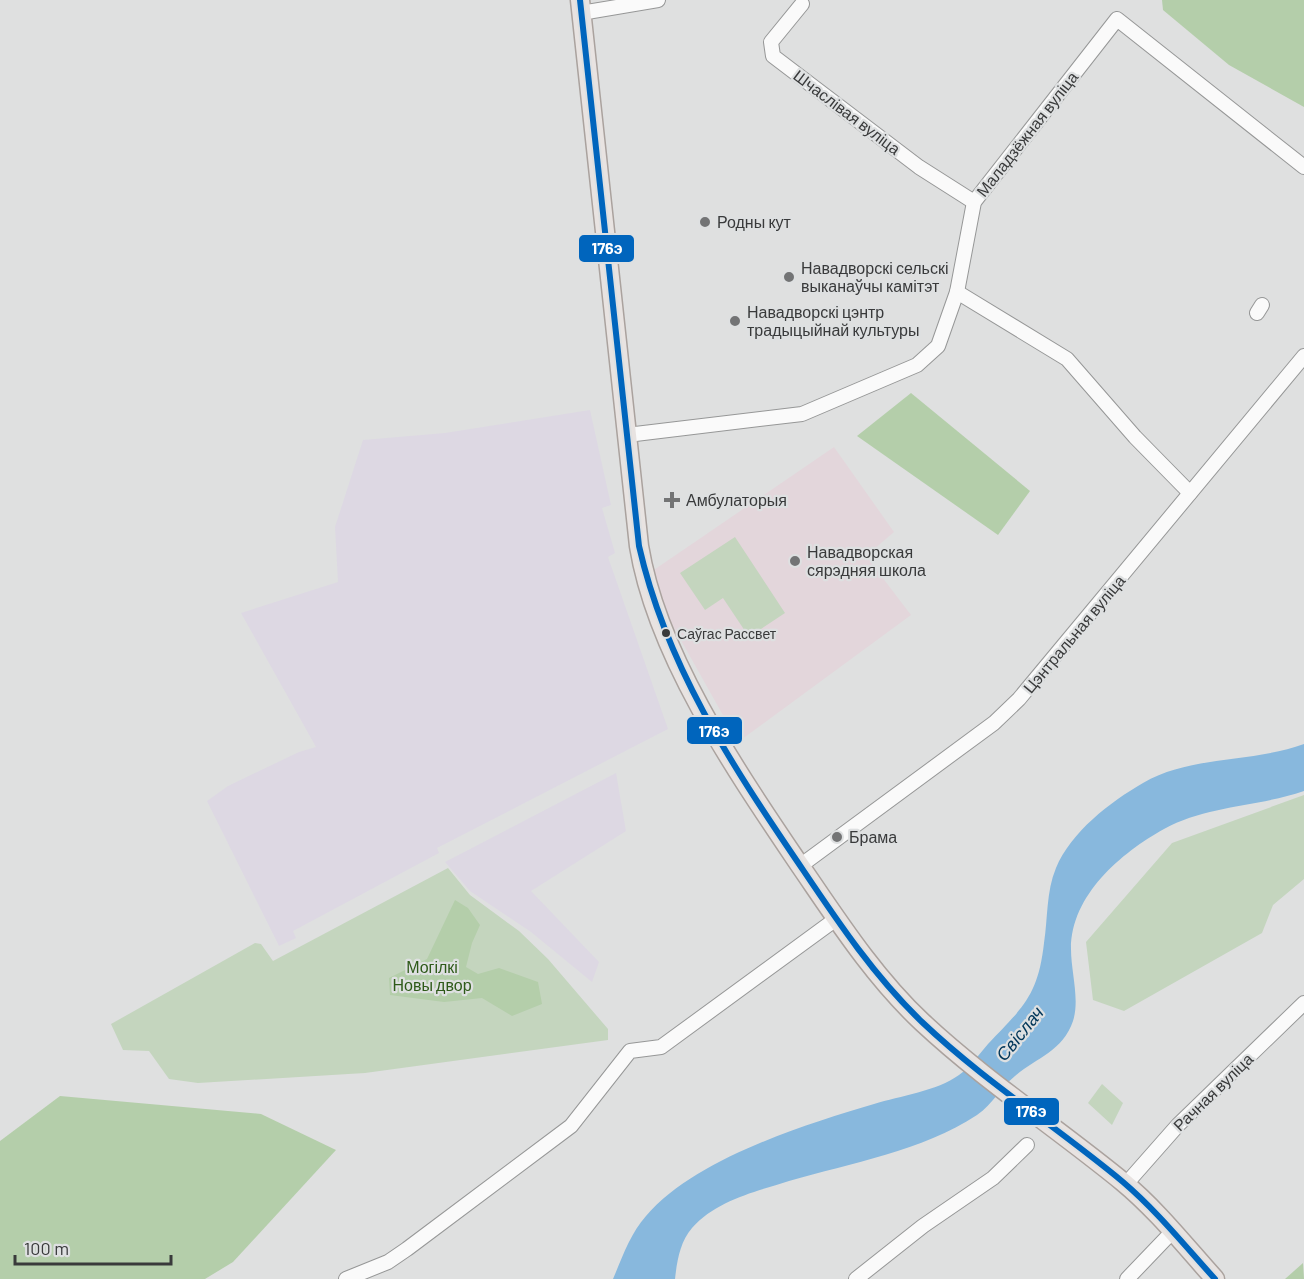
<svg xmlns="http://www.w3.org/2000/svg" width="1304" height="1279" font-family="Barlow,sans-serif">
  <rect width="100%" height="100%" fill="#dfe0e0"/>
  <g fill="#ddd8e3">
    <polygon points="590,410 611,505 602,508 615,553 608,557 668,729 437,848 439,853 293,931 296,938 279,946 207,801 228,786 299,752 316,747 241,613 338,582 335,527 363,440 445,433"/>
    <polygon points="616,773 626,831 531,891 599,962 592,982 531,932 470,891 445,862"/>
  </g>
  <polygon fill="#e3d6db" points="834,447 894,532 866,556 911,615 738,742 645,576"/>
  <g fill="#c4d5be">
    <polygon points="735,537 785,613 749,637 723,598 705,610 680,573"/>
    <polygon points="1304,795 1304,879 1273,905 1262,933 1124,1011 1093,1000 1086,942 1172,843"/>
    <polygon points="448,868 470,895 519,931 548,959 608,1029 608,1040 365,1073 198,1083 169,1079 149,1051 123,1050 111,1024 255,943 261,944 273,961"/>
    <polygon points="1102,1084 1123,1103 1112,1125 1088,1103"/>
  </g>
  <g fill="#b4ceaa">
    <polygon points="1162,0 1304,0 1304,107 1229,65 1163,10"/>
    <polygon points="911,393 1030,491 998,535 857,436"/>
    <polygon points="455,900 468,908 480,925 472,943 466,967 478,974 499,968 538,982 542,1004 512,1016 482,998 444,1002 390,995 389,978 427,959"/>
    <polygon points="60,1096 261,1114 336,1150 233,1262 205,1279 0,1279 0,1141"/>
    <polygon points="1303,1263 1304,1279 1285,1279"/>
  </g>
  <path fill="#88b8dd" d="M1304 744V791C1258 807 1207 805 1164 829 1121 853 1071 895 1071 949 1071 972 1080 999 1073 1021 1063 1051 1036 1058 1015 1076 1000 1088 993 1104 977 1115 922 1151 851 1163 789 1181 755 1192 717 1200 692 1228 680 1242 677 1261 675 1279H613C622 1258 630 1234 646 1216 695 1159 803 1125 874 1104 900 1096 937 1091 959 1075 971 1067 979 1054 988 1044 1023 1007 1038 996 1044 943 1048 918 1046 892 1056 868 1071 832 1110 802 1143 783 1191 755 1252 763 1304 744Z"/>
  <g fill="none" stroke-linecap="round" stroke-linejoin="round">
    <g stroke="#969797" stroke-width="16">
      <g id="minor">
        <polyline points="802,4 771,42 773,56 919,167 974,202"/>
        <polyline points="581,13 658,0"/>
        <polyline points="957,292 1067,359 1135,437 1190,493"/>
        <polyline points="1257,313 1262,305"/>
        <polyline points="627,435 802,414 917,365 938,346 957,292 974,202 1117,19 1304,167"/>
        <polyline points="800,866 994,723 1019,699 1304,356"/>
        <polyline points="1126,1184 1178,1125 1304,1003"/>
        <polyline points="346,1279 388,1262 407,1249 571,1126 630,1051 661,1047 836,919"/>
        <polyline points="856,1279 923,1226 993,1178 1027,1145"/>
        <polyline points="1127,1279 1172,1232"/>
      </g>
    </g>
    <g stroke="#aaa29e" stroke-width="21">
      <path id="major" d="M580 0 639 546C657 657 739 775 801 867 838 921 874 977 922 1022 984 1080 1057 1128 1123 1182 1157 1210 1186 1247 1215 1279"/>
    </g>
    <use href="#minor" stroke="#fafafa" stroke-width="14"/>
    <use href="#major" stroke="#e8e3e1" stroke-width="18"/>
    <g stroke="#dee0e1" stroke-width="10">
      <path id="bus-1" d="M580 0 639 546C666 665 731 764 799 864 836 919 873 975 922 1022 984 1081 1057 1127 1123 1182 1157 1211 1185 1246 1215 1279"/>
    </g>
    <use href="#bus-1" stroke="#0065bd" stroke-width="6"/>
  </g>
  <g fill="#737475" stroke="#dee0e1" stroke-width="2">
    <circle cx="705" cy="222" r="6"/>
    <circle cx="789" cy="277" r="6"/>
    <circle cx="735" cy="321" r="6"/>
    <path d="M669 491h6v6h6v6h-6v6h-6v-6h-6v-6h6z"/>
    <circle cx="795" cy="561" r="6"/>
    <circle cx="837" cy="837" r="6"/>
  </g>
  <circle fill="#393a3b" stroke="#dee0e1" stroke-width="2" cx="666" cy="633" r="5"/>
  <g text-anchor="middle" stroke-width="4.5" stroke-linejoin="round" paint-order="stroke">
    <g font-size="14" fill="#393a3b" stroke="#dee0e1" text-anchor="start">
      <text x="677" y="639">Саўгас Рассвет</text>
    </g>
    <g font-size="16" fill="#393a3b" stroke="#dee0e1">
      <text transform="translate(847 112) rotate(37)" y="6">Шчаслівая вуліца</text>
      <text transform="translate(1027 134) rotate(-52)" y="6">Маладзёжная вуліца</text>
      <text transform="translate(1074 634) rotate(-50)" y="6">Цэнтральная вуліца</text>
      <text transform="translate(1213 1092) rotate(-44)" y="6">Рачная вуліца</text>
    </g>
    <g font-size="16" fill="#393a3b" stroke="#dee0e1" text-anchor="start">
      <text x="717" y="228">Родны кут</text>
      <text x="801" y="274">Навадворскі сельскі<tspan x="801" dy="18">выканаўчы камітэт</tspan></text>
      <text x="747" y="318">Навадворскі цэнтр<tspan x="747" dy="18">традыцыйнай культуры</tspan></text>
      <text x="686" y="506">Амбулаторыя</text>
      <text x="807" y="558">Навадворская<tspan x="807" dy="18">сярэдняя школа</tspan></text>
      <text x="849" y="843">Брама</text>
    </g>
    <g font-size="16" fill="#2e5a19" stroke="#dee0e1">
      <text x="432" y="973">Могілкі<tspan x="432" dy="18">Новы двор</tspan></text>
    </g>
    <g font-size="18" font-style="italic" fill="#003659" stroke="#dee0e1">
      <text transform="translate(1020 1034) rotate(-51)" y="6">Свіслач</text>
    </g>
  </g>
  <g stroke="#dee0e1" stroke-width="2">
    <rect x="578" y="234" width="57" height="29" rx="6" fill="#0065bd"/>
    <rect x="686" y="716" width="57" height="29" rx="6" fill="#0065bd"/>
    <rect x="1003" y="1097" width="57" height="29" rx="6" fill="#0065bd"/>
  </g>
  <g font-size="16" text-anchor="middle" font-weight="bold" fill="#fff">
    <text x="607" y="254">176э</text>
    <text x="714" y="737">176э</text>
    <text x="1031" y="1117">176э</text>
  </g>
  <path d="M15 1255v9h156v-9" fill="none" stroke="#393a3b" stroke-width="3"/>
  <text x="24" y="1255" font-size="18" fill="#393a3b" stroke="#dee0e1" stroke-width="4.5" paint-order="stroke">100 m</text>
</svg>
